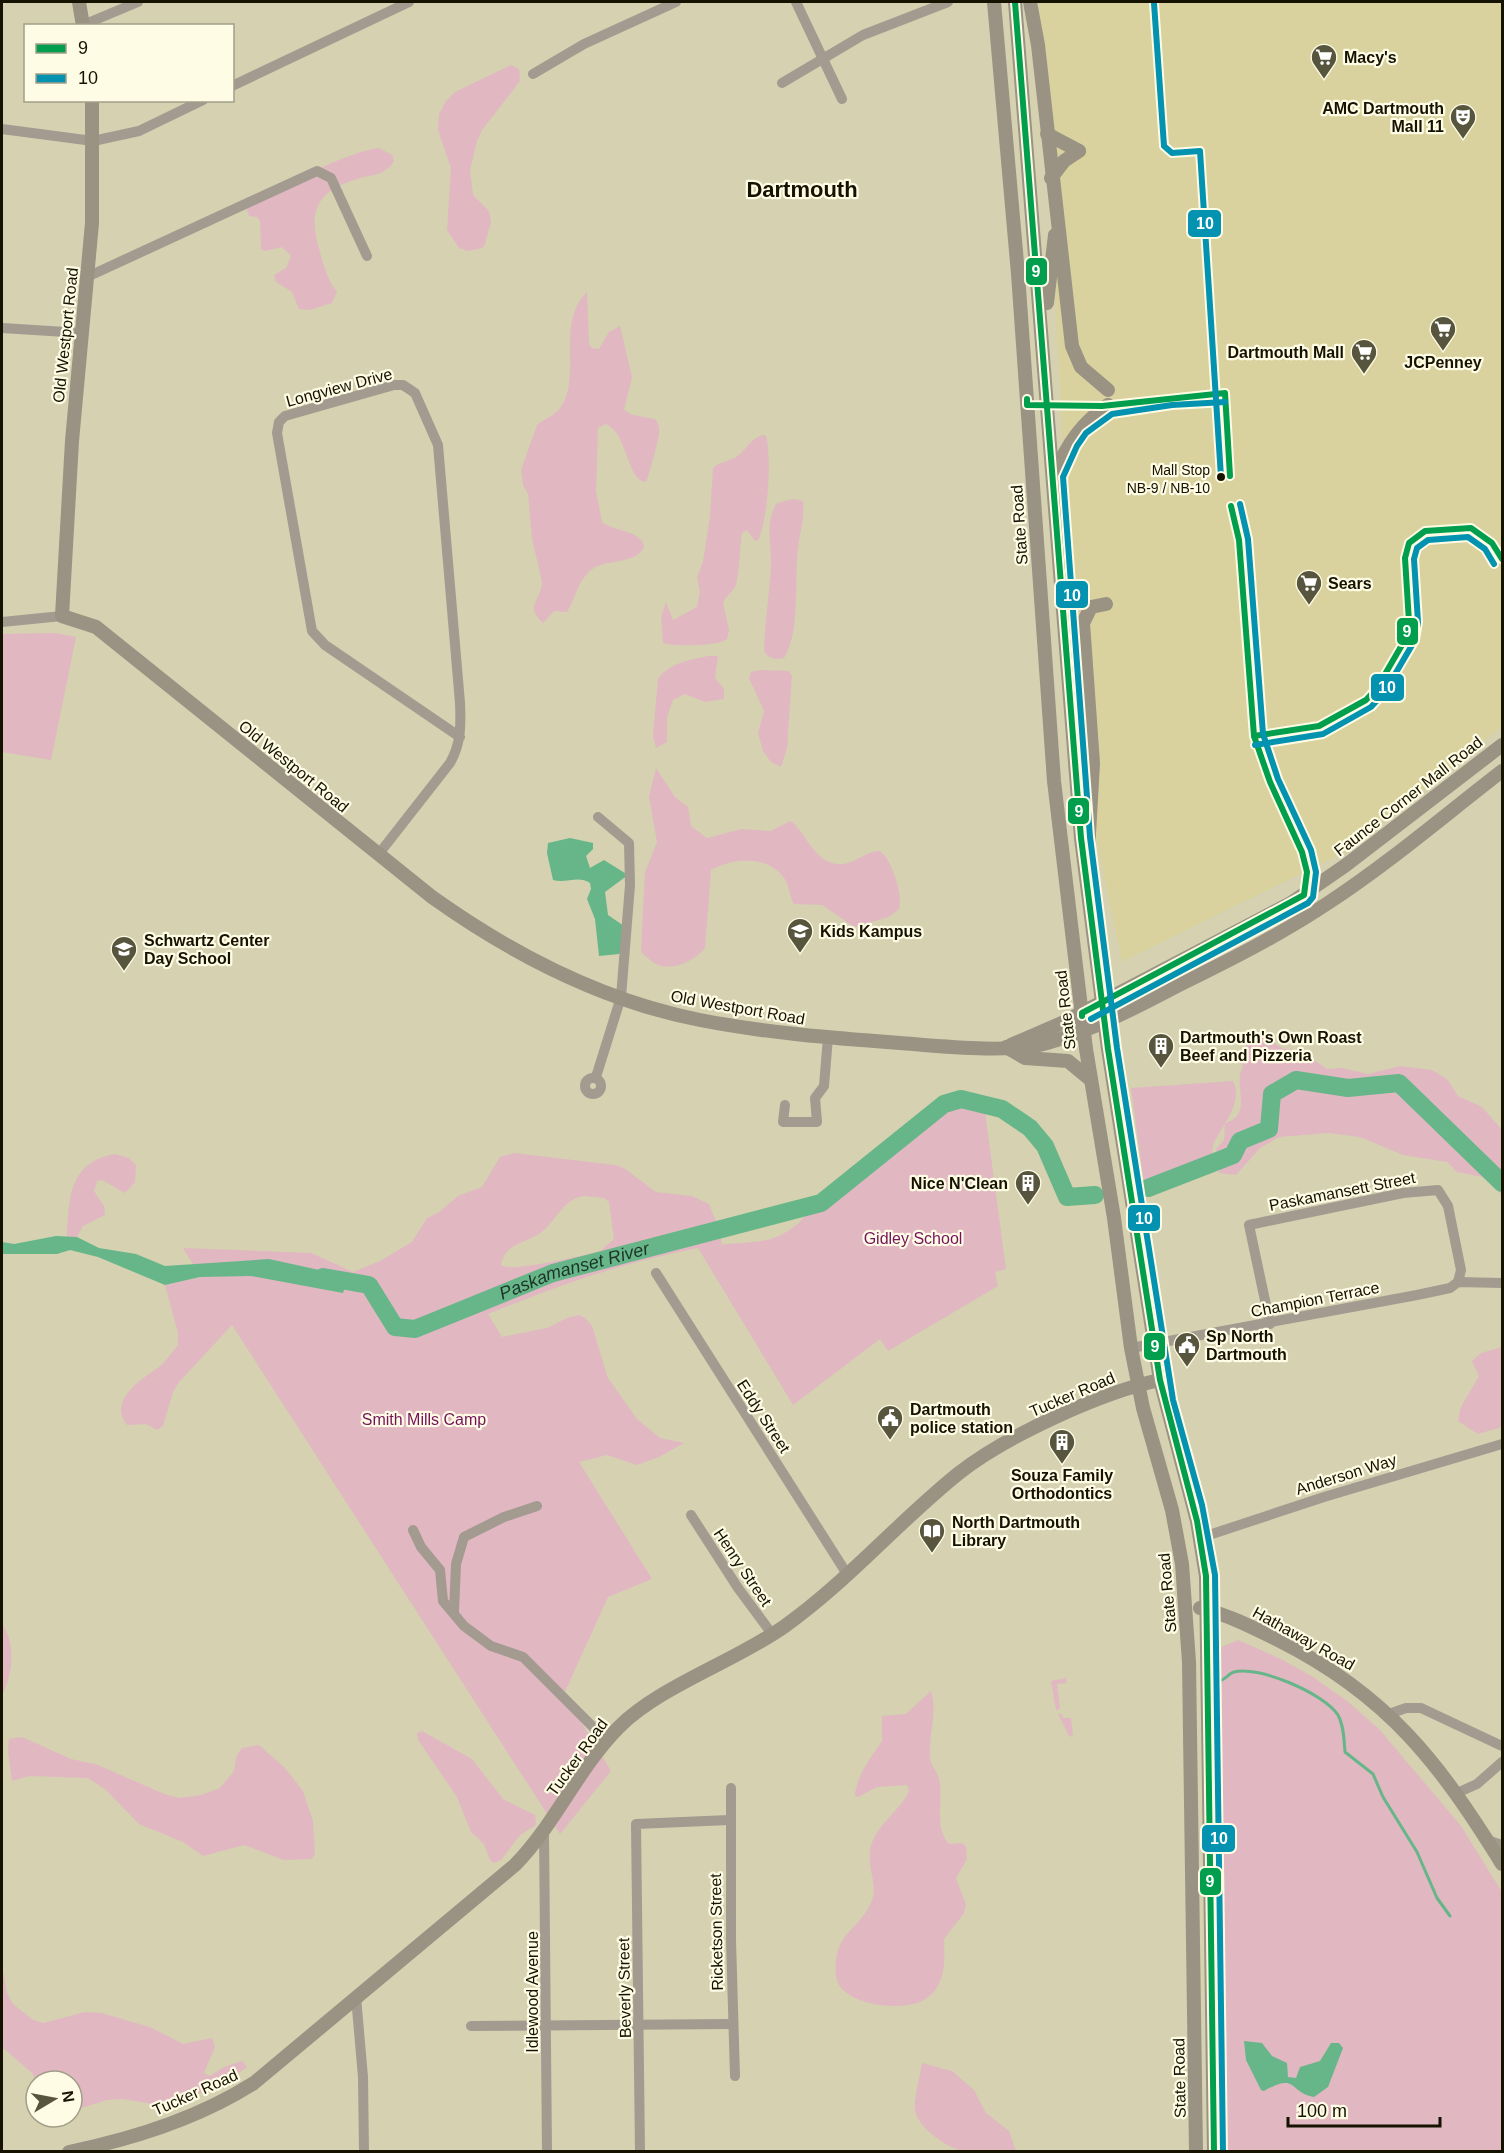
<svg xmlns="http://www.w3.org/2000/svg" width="1504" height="2153" font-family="Arial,sans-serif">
  <rect width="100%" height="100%" fill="#d5d1b1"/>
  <polygon fill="#d9d29f" points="1039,2 1502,2 1502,726 1345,852 1122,962 1080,759"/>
  <g fill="#e1b7c2" fill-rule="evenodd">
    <polygon points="511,65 519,69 520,81 482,130 477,141 470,170 473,195 489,211 491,222 485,244 482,248 468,251 459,248 447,230 451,168 438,130 439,114 446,101 455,92"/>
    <path d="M379 148 392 155 394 161C385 176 372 174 357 179 320 190 308 208 318 245 323 262 326 278 337 292L332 303 310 310 299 309 292 292 276 282 274 275 286 268 291 256 282 247 265 251 261 249 260 221 257 217 249 216 247 209C270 186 296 179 325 166 344 158 359 151 379 148Z"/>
    <path d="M587 292 589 344 592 348 599 349 609 332 620 326 632 377 624 410 633 415 655 419C658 423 660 428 659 433 659 439 648 479 646 482 626 480 629 435 606 424L598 428 596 491 602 522C614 532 642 530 644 547 636 563 612 560 598 566 579 574 577 596 567 612L554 611 543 623C524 606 541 601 542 582L532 538 528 494 523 485 521 470 537 425C545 418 556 416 562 405 581 374 556 322 587 292Z"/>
    <path d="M763 435 766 436C772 456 768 521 758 540L755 541 747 530 742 533C740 545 739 581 735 587 732 592 727 595 723 602L729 630 727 639C719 646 674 647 663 643L661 617 666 602 673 620 697 607 700 592 697 577 703 562 710 516 713 468C721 460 732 462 740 454 749 446 750 439 763 435Z"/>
    <path d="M793 499 803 501C805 516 800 532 798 547 794 578 801 632 784 658 775 659 769 660 764 651 765 622 769 595 771 567 772 545 764 522 777 503Z"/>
    <polygon points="55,633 76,637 51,760 2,752 2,634"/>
    <path d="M708 656H718L715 678 724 689V699L705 702 685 694 673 700 667 717V742L656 748 653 735 658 679C669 663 690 660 708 656Z"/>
    <polygon points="760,670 789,671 792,676 787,748 781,767 771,762 763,751 758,733 764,711 749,678 751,672"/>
    <path d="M656 768 675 797 688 807 691 826 707 838 742 829 771 831 790 821C804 827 814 868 844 864 857 862 866 851 880 851 892 860 903 894 899 909L889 917 854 927 822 905 794 904C789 896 790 886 784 878 767 854 732 858 711 870L705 948C696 960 676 969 661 966 653 964 647 957 641 952L645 872 657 842 649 797Z"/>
    <path d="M1259 1032 1283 1049 1299 1050 1327 1069 1342 1068 1368 1074 1400 1066 1432 1070 1447 1079 1458 1096 1482 1107 1502 1130V1196L1494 1182 1488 1178 1457 1172 1447 1162 1403 1155 1360 1137 1328 1133 1279 1137 1260 1148 1236 1175 1219 1173 1216 1149 1224 1140 1225 1124C1229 1121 1234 1120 1237 1116 1247 1102 1234 1083 1243 1066L1237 1055Z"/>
    <path d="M1233 1081C1244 1102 1222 1126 1214 1143 1211 1150 1213 1156 1213 1163L1205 1161 1144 1183 1131 1088Z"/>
    <path d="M962 1104 985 1112 1006 1269 995 1272 998 1286 888 1351 880 1339 793 1405 698 1248C625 1262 556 1286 488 1314L502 1337 547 1328 567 1318 579 1315 585 1318 592 1326 608 1378 637 1419 660 1438 684 1443 659 1457 637 1465 607 1455 579 1462 652 1579 608 1597 564 1694 611 1771 560 1834 232 1325 179 1382 173 1392 163 1426 157 1430 146 1424 127 1425C107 1400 142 1379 159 1367 166 1361 172 1352 178 1345V1333L165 1285 201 1277 183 1248 311 1253 353 1272 380 1261 412 1242 427 1218 439 1212 458 1196 482 1187 500 1157 514 1153 615 1165 624 1168 656 1192 692 1196 709 1204 719 1229 722 1244 719 1245C740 1242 765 1244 783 1234 799 1226 808 1212 820 1200 837 1185 946 1105 962 1104ZM584 1196 604 1198 609 1202 614 1239 600 1251C584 1255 512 1273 501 1265 505 1241 529 1244 544 1230 557 1218 564 1199 584 1196Z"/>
    <path d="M115 1154 129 1158 136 1165 135 1182 125 1193 102 1180 97 1181 94 1191 104 1206 105 1215 83 1226 77 1237H67C69 1197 69 1162 115 1154Z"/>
    <polygon points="1502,1347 1502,1427 1478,1434 1458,1421 1461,1407 1479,1376 1472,1361 1481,1353"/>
    <path d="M2 1624C16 1644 13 1674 2 1695Z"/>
    <polygon points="1238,1640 1283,1660 1313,1677 1347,1701 1379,1729 1461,1826 1502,1892 1502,2151 1220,2152 1214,1664 1222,1647"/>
    <polygon points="1066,1678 1067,1683 1057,1684 1060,1709 1056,1710 1051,1681"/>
    <path d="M931 1691C938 1714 928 1735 930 1758 931 1766 938 1772 939 1779 944 1800 933 1826 949 1844L962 1843 966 1847 967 1859 956 1878 966 1905 964 1913 944 1939C945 1960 946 1984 927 1998 907 2014 839 2006 836 1976 832 1931 860 1932 872 1900 879 1881 862 1861 874 1838 883 1820 901 1809 909 1791L907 1785 877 1787 858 1797 855 1796C856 1776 872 1756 882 1741V1716L906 1714Z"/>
    <polygon points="1058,1714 1062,1714 1063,1718 1071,1718 1073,1737 1069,1736"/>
    <polygon points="422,1731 472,1759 503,1799 535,1815 536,1825 520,1835 501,1860 494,1863 490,1860 484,1844 471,1832 457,1797 418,1740 417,1733"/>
    <polygon points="22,1737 71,1759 98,1765 164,1794 180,1798 201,1795 220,1788 234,1771 236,1757 242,1748 259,1745 285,1768 303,1791 313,1821 315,1854 312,1859 284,1860 244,1845 203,1856 183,1842 139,1824 106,1790 88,1778 30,1776 12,1781 8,1752 9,1739"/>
    <polygon points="2,1965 7,1993 13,2004 33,2020 43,2023 85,2012 101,2013 150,2027 183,2044 212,2038 215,2047 204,2073 210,2076 224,2067 242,2061 247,2067 233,2077 177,2104 165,2106 123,2099 107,2100 72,2111 72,2081 36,2081 32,2073 2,2047"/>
    <path d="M922 2063 952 2071 974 2090 986 2113 1009 2131 1016 2151C999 2152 979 2153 963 2151 947 2148 917 2127 915 2110 914 2095 920 2078 922 2063Z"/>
  </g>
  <g fill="#67b689">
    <path d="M570 838 593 843V849L586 856 590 868 604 860 628 875 605 892 608 915 624 926V946L619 954 599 956 595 919 587 899 591 889 590 883C578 875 566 884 553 880L547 853 548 843Z"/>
    <polygon points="56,1236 77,1237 99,1248 136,1254 165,1266 269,1259 333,1273 349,1274 343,1293 251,1276 200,1277 165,1285 98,1257 70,1250 57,1254 2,1254 2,1242 14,1244"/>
    <path d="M1244 2041 1262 2043 1272 2056 1287 2063 1288 2077 1296 2078 1300 2067 1320 2061 1331 2043H1339L1343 2048 1328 2087 1314 2097C1288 2092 1298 2072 1264 2091L1261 2090 1246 2060Z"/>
  </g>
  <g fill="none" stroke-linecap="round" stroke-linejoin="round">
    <path stroke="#67b689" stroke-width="3" d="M1222 1680C1226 1678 1230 1673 1234 1672 1258 1665 1325 1694 1338 1715 1344 1726 1344 1740 1345 1752L1373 1774 1383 1797 1417 1852 1437 1898 1450 1916"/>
    <g stroke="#67b689" stroke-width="18">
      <polyline points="1148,1188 1233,1155 1240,1141 1269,1129 1272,1094 1296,1080 1348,1088 1399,1083 1502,1183"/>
      <path id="s1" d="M323 1277 369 1285 395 1327 415 1329 553 1273 821 1203 944 1104 961 1099 1002 1109 1030 1128 1045 1146 1067 1197 1095 1195"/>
    </g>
    <g stroke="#a39b90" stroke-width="10">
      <polyline points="796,2 842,99"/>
      <polyline points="83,25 138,2"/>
      <polyline points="533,74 584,44 676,2"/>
      <polyline points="782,83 863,35 948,2"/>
      <polyline points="232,86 409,2"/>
      <polyline points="2,129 93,141 139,131 203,100"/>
      <polyline points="87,277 317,171 331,178 367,256"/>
      <polyline points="2,328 82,333"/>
      <polyline points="2,622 62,616"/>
      <path d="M378 855 450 763C461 744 461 725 460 703L438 445 415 393 403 385H394L285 416 279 422 277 433 312 631 325 645 460 737"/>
      <polyline points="596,1077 621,997 630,885 629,843 598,817"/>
      <circle cx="593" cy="1086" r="8"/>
      <polyline points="785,1105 783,1122 817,1122 815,1098 824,1086 828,1037"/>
      <polyline points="656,1273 847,1574"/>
      <polyline points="1270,1324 1249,1225 1403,1193 1438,1190 1448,1206 1461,1270 1458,1282"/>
      <polyline points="1131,1348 1417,1295 1450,1288 1458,1282 1502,1283"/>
      <polyline points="691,1515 738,1588 772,1634"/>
      <polyline points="413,1530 421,1547 440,1570 443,1601 464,1626 491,1646 523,1657 607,1741"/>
      <polyline points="1200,1538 1324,1497 1502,1444"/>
      <polyline points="454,1612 456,1564 464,1537 504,1517 537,1506"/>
      <polyline points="1389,1714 1406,1708 1421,1708 1502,1746"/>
      <polyline points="731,1788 731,1940 735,2076"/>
      <polyline points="1457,1793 1477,1784 1502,1762"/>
      <polyline points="544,1832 547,2152"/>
      <polyline points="1487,1840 1502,1845"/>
      <polyline points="356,1997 363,2077 364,2152"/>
      <polyline points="471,2026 732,2024"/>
      <polyline points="640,2152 636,1824 729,1820"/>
    </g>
    <g stroke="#9a9283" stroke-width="14">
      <polyline points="79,2 83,26"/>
      <polyline points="994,2 1018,274 1054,781 1071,924 1086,1049 1114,1218 1131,1348 1143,1408 1172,1510 1182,1564 1189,1662 1196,2152"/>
      <polyline points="1015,2 1081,838 1108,1049 1160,1380 1197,1521 1206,1576 1214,2152"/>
      <polyline points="1030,2 1038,45 1072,346 1081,367 1108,390"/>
      <path d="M92 100V223L72 441 62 616 96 627 432 897C512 954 603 1001 700 1020 766 1033 833 1038 900 1043 939 1046 1011 1054 1047 1043 1093 1030 1135 1008 1177 986 1228 961 1280 935 1328 903 1389 863 1445 815 1502 771"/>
      <polyline points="1047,134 1079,151"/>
      <polyline points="1051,178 1064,161 1079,151"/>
      <polyline points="1047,303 1055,235"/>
      <path d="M1055 473C1068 443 1081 424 1108 405"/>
      <polyline points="1088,852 1093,763 1083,623 1091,607 1106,604"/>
      <polyline points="1011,1045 1062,1023 1291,903 1346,865 1502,745"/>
      <polyline points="1006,1047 1025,1058 1068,1061 1091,1080"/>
      <path d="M1200 1608C1229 1615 1254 1628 1280 1641 1389 1696 1440 1764 1502 1864"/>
      <path d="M69 2152C133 2139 199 2118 254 2083L515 1865C556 1823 578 1768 619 1727 660 1686 736 1661 785 1626 848 1581 899 1521 959 1473 1006 1436 1102 1392 1160 1380"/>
    </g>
    <g stroke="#fffce5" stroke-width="10">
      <g id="bus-1">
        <polyline points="1015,2 1081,838 1108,1049 1160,1380 1197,1521 1206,1576 1214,2152"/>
        <polyline points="1027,399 1027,405 1102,406 1225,393 1230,476"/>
        <polyline points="1254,736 1319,726 1366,700 1377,688 1406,638 1409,622 1405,558 1409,543 1425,531 1471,528 1492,543 1502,559"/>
        <polyline points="1082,1016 1082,1013 1304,895 1307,872 1302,852 1270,782 1254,736 1239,540 1231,506"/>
      </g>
    </g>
    <g stroke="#fffce5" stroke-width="10">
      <g id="bus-2">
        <polyline points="1154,3 1164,146 1172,153 1200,151 1221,477"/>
        <polyline points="1255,745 1323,734 1371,707 1384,693 1415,640 1418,622 1414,559 1417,548 1428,540 1468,537 1485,549 1494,564"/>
        <polyline points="1091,1019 1308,903 1313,897 1316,872 1311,850 1278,779 1263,734 1248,539 1240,504"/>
        <polyline points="1223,2152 1215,1575 1202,1505 1173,1400 1117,1048 1090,837 1063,477 1077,446 1086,433 1112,414 1172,405 1225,402"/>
      </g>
    </g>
    <use href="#bus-1" stroke="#019f4d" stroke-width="6"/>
    <use href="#bus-2" stroke="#0392af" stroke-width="6"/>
  </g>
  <defs>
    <g id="supermarket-pin" transform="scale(1.35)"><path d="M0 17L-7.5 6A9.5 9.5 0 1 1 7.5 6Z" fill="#58553e" stroke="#fffce5"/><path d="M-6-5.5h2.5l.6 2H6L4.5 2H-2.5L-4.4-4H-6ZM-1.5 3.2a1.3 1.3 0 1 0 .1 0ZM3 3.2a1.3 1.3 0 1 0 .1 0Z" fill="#fff"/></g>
    <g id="theatre-pin" transform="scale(1.35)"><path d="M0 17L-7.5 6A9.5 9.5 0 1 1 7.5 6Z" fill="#58553e" stroke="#fffce5"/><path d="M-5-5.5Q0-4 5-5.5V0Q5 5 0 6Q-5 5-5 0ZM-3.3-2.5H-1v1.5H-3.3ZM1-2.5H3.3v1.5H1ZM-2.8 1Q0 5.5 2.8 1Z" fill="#fff"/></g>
    <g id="school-pin" transform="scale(1.35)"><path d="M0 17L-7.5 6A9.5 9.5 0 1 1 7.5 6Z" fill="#58553e" stroke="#fffce5"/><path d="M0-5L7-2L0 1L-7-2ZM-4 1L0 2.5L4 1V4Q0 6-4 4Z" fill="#fff"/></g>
    <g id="building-pin" transform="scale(1.35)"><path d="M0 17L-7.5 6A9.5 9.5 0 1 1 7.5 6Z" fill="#58553e" stroke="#fffce5"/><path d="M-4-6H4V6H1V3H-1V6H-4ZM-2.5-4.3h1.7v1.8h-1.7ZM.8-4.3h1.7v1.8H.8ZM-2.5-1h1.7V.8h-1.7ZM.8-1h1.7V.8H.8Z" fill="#fff"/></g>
    <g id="civic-pin" transform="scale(1.35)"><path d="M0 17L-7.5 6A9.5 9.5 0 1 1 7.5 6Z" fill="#58553e" stroke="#fffce5"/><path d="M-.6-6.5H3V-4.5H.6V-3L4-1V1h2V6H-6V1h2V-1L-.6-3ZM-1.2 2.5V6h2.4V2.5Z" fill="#fff"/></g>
    <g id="library-pin" transform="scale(1.35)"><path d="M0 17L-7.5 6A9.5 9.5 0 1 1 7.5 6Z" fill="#58553e" stroke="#fffce5"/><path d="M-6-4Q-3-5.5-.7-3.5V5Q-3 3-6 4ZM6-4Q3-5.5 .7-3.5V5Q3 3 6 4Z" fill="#fff"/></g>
  </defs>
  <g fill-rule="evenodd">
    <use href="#supermarket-pin" x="1324" y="57"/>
    <use href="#theatre-pin" x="1463" y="117"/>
    <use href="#supermarket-pin" x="1443" y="329"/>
    <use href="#supermarket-pin" x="1364" y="352"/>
    <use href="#supermarket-pin" x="1309" y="583"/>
    <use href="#school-pin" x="800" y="931"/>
    <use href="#school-pin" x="124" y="949"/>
    <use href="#building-pin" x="1161" y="1046"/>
    <use href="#building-pin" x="1028" y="1183"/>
    <use href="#civic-pin" x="1187" y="1345"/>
    <use href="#civic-pin" x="890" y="1418"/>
    <use href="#building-pin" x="1062" y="1442"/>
    <use href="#library-pin" x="932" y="1531"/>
  </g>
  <circle fill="#151200" stroke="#fffce5" stroke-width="2" cx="1221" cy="477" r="5"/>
  <g text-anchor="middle" stroke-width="4.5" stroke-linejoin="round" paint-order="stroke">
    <g font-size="14" fill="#151200" stroke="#fffce5" text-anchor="end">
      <text x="1210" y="475">Mall Stop<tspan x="1210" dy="18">NB-9 / NB-10</tspan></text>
    </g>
    <g font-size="16" font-weight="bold" fill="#151200" stroke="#fffce5" text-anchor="start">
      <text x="1344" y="63">Macy's</text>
      <text x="1444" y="114" text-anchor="end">AMC Dartmouth<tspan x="1444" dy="18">Mall 11</tspan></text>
      <text x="1344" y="358" text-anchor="end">Dartmouth Mall</text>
      <text x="1443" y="368" text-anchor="middle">JCPenney</text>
      <text x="1328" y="589">Sears</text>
      <text x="820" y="937">Kids Kampus</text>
      <text x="144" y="946">Schwartz Center<tspan x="144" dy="18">Day School</tspan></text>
      <text x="1180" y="1043">Dartmouth's Own Roast<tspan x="1180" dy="18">Beef and Pizzeria</tspan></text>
      <text x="1008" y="1189" text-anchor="end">Nice N'Clean</text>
      <text x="1206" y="1342">Sp North<tspan x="1206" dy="18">Dartmouth</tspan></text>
      <text x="910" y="1415">Dartmouth<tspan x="910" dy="18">police station</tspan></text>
      <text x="1062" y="1481" text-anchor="middle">Souza Family<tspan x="1062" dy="18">Orthodontics</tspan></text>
      <text x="952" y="1528">North Dartmouth<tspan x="952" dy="18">Library</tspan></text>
    </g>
    <g font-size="16" fill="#151200" stroke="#fffce5">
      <text transform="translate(65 335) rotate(-84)" y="6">Old Westport Road</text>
      <text transform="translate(339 387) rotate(-15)" y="6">Longview Drive</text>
      <text transform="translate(1019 525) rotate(-94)" y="6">State Road</text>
      <text transform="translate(294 766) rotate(39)" y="6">Old Westport Road</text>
      <text transform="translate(1408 796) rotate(-38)" y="6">Faunce Corner Mall Road</text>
      <text transform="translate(738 1007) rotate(10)" y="6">Old Westport Road</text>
      <text transform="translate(1065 1010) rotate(-97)" y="6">State Road</text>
      <text transform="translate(1342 1191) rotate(-11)" y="6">Paskamansett Street</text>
      <text transform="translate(1315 1299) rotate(-11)" y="6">Champion Terrace</text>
      <text transform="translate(1072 1394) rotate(-23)" y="6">Tucker Road</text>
      <text transform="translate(764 1416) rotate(57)" y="6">Eddy Street</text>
      <text transform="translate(1346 1474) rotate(-17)" y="6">Anderson Way</text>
      <text transform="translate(743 1567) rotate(56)" y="6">Henry Street</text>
      <text transform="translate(1167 1593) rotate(-95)" y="6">State Road</text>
      <text transform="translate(1304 1638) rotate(29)" y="6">Hathaway Road</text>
      <text transform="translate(577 1757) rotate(-54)" y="6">Tucker Road</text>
      <text transform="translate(716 1932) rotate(-91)" y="6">Ricketson Street</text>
      <text transform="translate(624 1988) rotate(-91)" y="6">Beverly Street</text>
      <text transform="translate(532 1992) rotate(-90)" y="6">Idlewood Avenue</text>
      <text transform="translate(1179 2078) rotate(-91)" y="6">State Road</text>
      <text transform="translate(195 2092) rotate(-24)" y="6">Tucker Road</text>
    </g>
    <g font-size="16" fill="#74125c" stroke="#fffce5">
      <text x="913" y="1244">Gidley School</text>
      <text x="424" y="1425">Smith Mills Camp</text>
    </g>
    <g font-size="18" font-style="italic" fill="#1c3427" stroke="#fffce5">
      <text dy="6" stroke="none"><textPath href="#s1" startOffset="286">Paskamanset River</textPath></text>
    </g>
    <g font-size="22" font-weight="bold" fill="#151200" stroke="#fffce5">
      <text x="802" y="197">Dartmouth</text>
    </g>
  </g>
  <g stroke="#fffce5" stroke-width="2">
    <rect x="1187" y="209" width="35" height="29" rx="6" fill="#0392af"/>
    <rect x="1025" y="257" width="23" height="29" rx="6" fill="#019f4d"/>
    <rect x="1055" y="580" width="34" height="29" rx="6" fill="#0392af"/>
    <rect x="1396" y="617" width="23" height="29" rx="6" fill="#019f4d"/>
    <rect x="1370" y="673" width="35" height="29" rx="6" fill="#0392af"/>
    <rect x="1067" y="797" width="23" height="28" rx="6" fill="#019f4d"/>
    <rect x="1127" y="1204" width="34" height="28" rx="6" fill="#0392af"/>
    <rect x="1143" y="1332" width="23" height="29" rx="6" fill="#019f4d"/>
    <rect x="1201" y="1824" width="35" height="29" rx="6" fill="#0392af"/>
    <rect x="1199" y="1867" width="23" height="29" rx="6" fill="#019f4d"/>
  </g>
  <g font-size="16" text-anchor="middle" font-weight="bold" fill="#fff">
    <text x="1205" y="229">10</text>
    <text x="1036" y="277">9</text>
    <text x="1072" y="601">10</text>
    <text x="1407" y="637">9</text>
    <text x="1387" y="693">10</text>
    <text x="1079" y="817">9</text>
    <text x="1144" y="1224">10</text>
    <text x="1155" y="1352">9</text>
    <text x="1219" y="1844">10</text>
    <text x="1210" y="1887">9</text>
  </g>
  <rect width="1504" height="2153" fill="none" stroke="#151200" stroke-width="6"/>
  <rect x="24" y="24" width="210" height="78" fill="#fffce5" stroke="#a19e89" stroke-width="1.5"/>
  <rect x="36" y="44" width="30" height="9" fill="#019f4d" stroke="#a19e89" stroke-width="1.5"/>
  <text x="78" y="54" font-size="18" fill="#151200">9</text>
  <rect x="36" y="74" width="30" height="9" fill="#0392af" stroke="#a19e89" stroke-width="1.5"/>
  <text x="78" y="84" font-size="18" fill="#151200">10</text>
  <g transform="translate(54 2099) rotate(80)"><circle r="28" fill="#fffce5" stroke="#a19e89" stroke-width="1.5"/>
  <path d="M0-4.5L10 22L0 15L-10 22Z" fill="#58553e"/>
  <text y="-9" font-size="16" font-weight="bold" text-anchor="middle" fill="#151200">N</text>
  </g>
  <path d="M1288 2117v9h152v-9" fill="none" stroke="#151200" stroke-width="3"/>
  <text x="1297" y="2117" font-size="18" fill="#151200" stroke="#fffce5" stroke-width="4.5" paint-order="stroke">100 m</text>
</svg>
